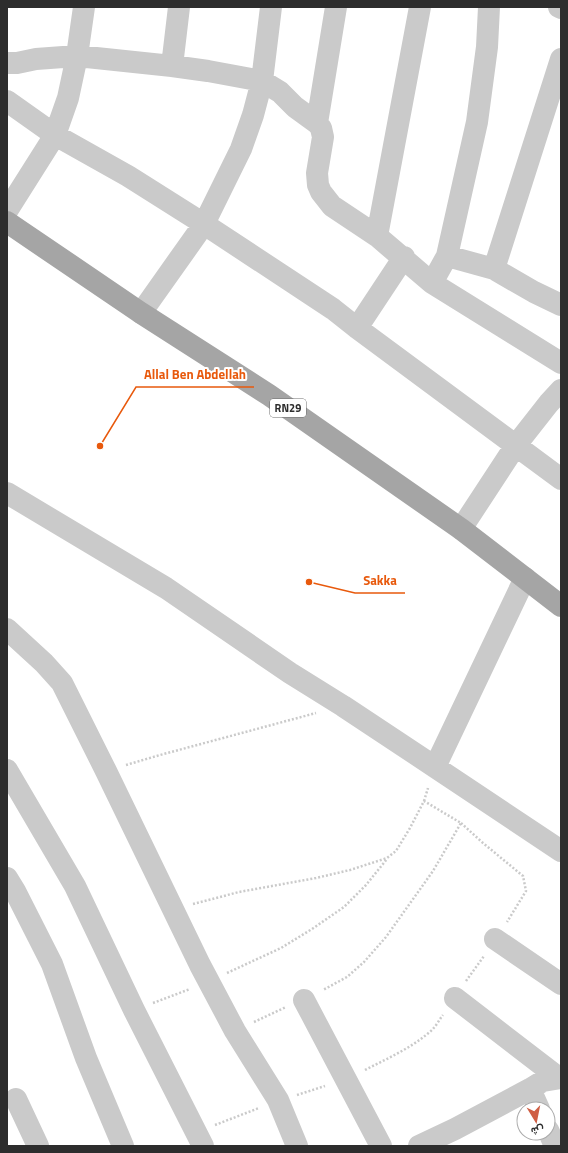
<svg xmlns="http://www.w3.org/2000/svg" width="568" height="1153" font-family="'Titillium Web',Vazirmatn,sans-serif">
  <rect width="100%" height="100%" fill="#fff"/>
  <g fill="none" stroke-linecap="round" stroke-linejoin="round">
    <!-- path -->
    <path stroke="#cacaca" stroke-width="2.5" stroke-dasharray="2 2" stroke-linecap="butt" d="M126 765 160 755 316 713
      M424 801 428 788
      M461 823 483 843 523 876 526 891 507 922
      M193 904 239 892 316 878 350 870 387 858 396 851 410 828 424 801 461 823 433 871 386 937 364 962 347 977 323 990
      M227 973 281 948 312 929 344 907 366 885 387 859
      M466 981 484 956
      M153 1003 190 989
      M254 1022 286 1007
      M365 1070C388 1058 412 1048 432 1030 436 1026 439 1020 443 1015
      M297 1095 325 1086
      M215 1125 259 1108"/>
    <!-- minor -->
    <path stroke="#cacaca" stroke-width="22" d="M559 7 561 8
      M561 59 494 269 534 292 561 305
      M7 63H17L36 59 77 56 172 66 208 71 262 81 280 92 295 107 317 123 321 128 323 137 317 173 318 185 321 192 332 206 377 236 432 283 561 363
      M172 66 179 7
      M7 101 55 135 128 176 204 224 333 309 357 328 561 479
      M317 123 336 7
      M7 211 55 135 68 98 77 56 84 7
      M377 236 420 7
      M447 256 494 269
      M432 283 447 256 477 122 487 47 489 7
      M141 313 204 224 241 149 253 115 262 81 271 7
      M357 328 404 257
      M7 493 166 588 290 673 343 706 435 767 561 851
      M461 529 516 445 549 403 561 390
      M7 629 44 663 62 683 106 771 200 965 235 1031 278 1100 297 1146
      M435 767 525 578
      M7 770 75 886 134 1010 203 1146
      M7 878 15 891 52 964 86 1058 123 1146
      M495 939 561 984
      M455 998 559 1078
      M304 1000 381 1146
      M530 1089 539 1109
      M16 1099 38 1146
      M548 1130 555 1146
      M419 1146 455 1129 530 1089 543 1081 561 1078"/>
    <!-- primary -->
    <path stroke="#a5a5a5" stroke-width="22" d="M7 222 141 313 269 395 461 529 561 606"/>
  </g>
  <g text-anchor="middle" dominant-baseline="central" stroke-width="4" stroke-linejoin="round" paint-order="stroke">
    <!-- shield labels -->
    <rect fill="#fff" stroke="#6c6c6c" stroke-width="1" x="270" y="399" width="36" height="18" rx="3"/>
    <g font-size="11" font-weight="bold" fill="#2d2d2d">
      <text x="288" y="408">RN29</text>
    </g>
  </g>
  <!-- callouts -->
  <path fill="none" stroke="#e8590c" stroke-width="1.5" d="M100 446L136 387H254M309 582L355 593H405"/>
  <g fill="#e8590c" stroke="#fff" stroke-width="1.5">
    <circle cx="100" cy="446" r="4"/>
    <circle cx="309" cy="582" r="4"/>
  </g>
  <g font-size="13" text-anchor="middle" font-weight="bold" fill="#e8590c" stroke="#fff" stroke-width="4" stroke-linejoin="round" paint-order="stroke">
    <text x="195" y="379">Allal Ben Abdellah</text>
    <text x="380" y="585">Sakka</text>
  </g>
  <!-- border -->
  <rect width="568" height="1153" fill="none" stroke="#2d2d2d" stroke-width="16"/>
  <!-- north arrow -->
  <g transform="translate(536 1121) rotate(170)"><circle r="19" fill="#ffffff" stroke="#ababab"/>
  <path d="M0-3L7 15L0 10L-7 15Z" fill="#cf5e44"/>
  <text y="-6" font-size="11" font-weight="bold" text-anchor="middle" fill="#2d2d2d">ش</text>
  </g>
</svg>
